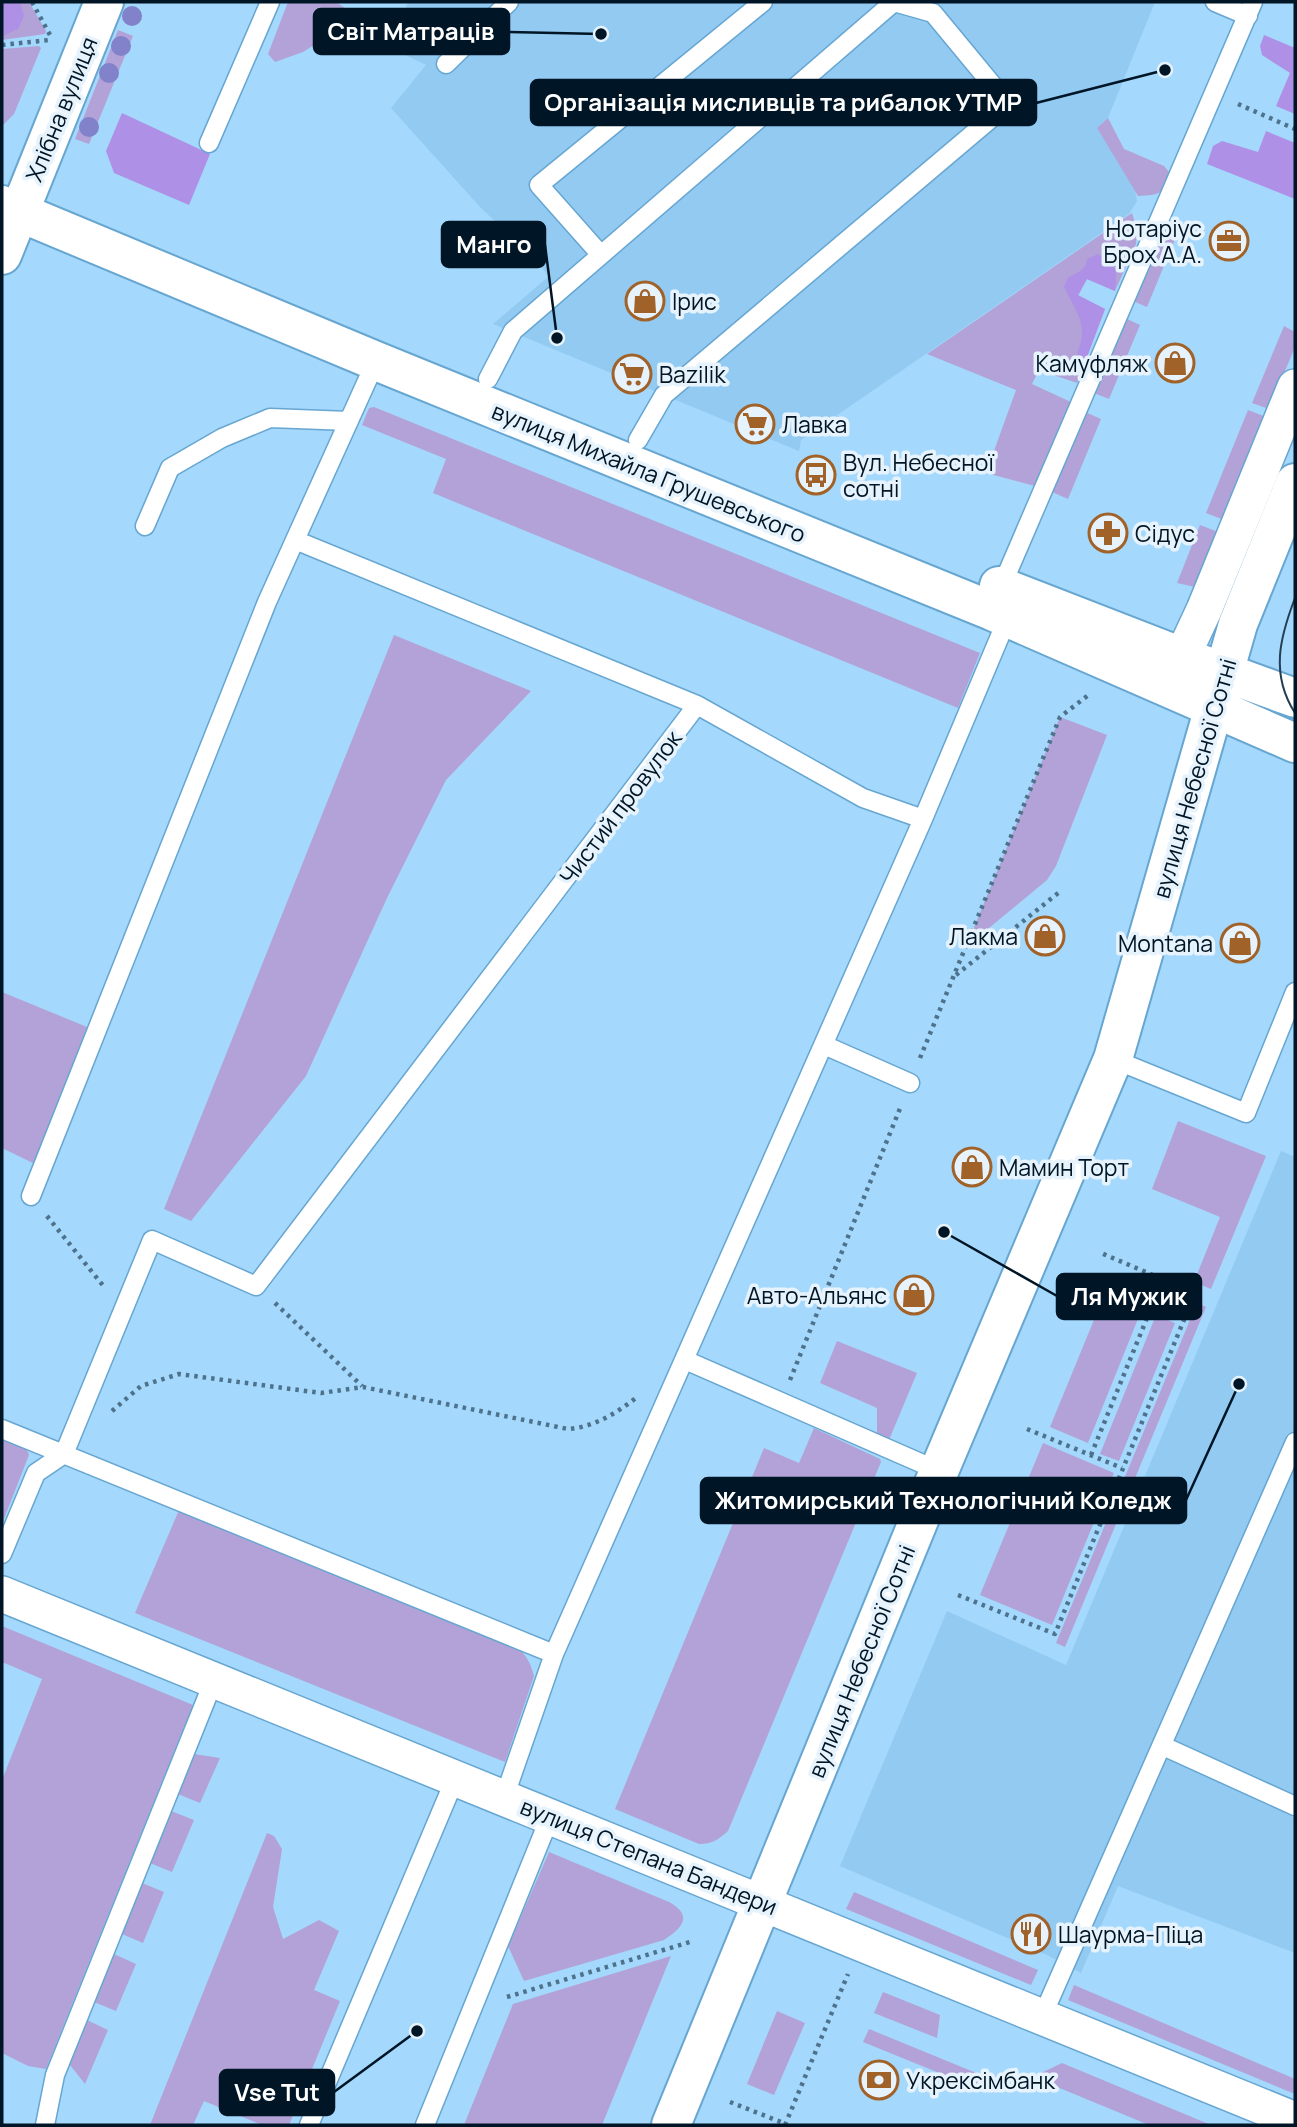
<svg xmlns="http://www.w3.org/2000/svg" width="1297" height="2127" font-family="Manrope,sans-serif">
  <rect width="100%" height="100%" fill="#a4d8fc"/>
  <!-- built -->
  <path fill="#92caf2" d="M408 2H1155L1108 118 1097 128 1135 190 1137 201 1129 214 801 440 799 451 493 324 549 276 532 256 480 207 391 108 426 65 389 47Z
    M1281 1151 1295 1157V1953L1118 1886 1081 1973 1047 1955 840 1866 947 1611 1066 1665Z"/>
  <!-- green -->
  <path fill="#b3a2d7" d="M2 2H29L46 31 45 34 2 40Z
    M288 2H336L358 17 303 52 275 62 268 54Z
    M118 30 133 36 89 144 75 139Z
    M39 46 41 48 14 114 2 126V49Z
    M1108 118 1124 149 1164 166 1169 172C1167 194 1159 195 1138 196L1097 128Z
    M1132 213 1137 230 1136 244 1115 291 1087 279 1078 296 1105 309 1077 383 1039 370 1032 384 1073 403 1035 486 986 473 1016 390 927 354Z
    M1166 222 1180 227 1147 307 1133 301Z
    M1125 318 1140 325 1109 399 1094 393Z
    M1284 326 1295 332V347L1269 409 1252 403Z
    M374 407 980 653 958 708 433 493 446 459 362 425 369 408Z
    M1248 410 1266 417 1224 520 1206 513Z
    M1085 412 1101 419 1068 499 1052 492Z
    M1200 525 1218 532 1195 587 1177 583Z
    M394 635 531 691 446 780 387 898 306 1076 191 1221 164 1209Z
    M1060 717 1107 735 1056 866 1047 880 966 947Z
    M2 992 87 1027 35 1164 2 1148Z
    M1178 1121 1266 1156 1211 1289 1194 1282 1220 1217 1152 1189Z
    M1105 1293 1142 1309 1088 1443 1050 1427Z
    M1197 1303 1206 1307 1065 1647 1056 1643Z
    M1156 1315 1175 1323 1119 1461 1100 1454Z
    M837 1341 917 1373 889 1440 877 1435V1408L820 1383Z
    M814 1428 880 1459 881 1462 728 1831C718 1840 712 1844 699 1844L615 1809 764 1448 799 1463Z
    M2 1436C12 1441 26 1443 29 1455L2 1524Z
    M1043 1443 1114 1473 1052 1625 980 1595Z
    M179 1510 512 1644C525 1652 530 1661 534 1676L505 1762 135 1613Z
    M2 1626 193 1705 46 2069 28 2066 2 2053V1780L42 1679 2 1662Z
    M194 1754 220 1758 200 1803 178 1794Z
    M171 1811 194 1820 172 1872 150 1863Z
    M267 1833 274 1836 282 1849 273 1907 283 1939 319 1920 339 1931 314 1990 340 2001 289 2125H262L204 2101 193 2125H150Z
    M549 1852 669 1902C694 1916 682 1928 664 1940L524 1981 508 1946Z
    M142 1883 164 1892 143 1943 122 1934Z
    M854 1892 1038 1970 1031 1985 846 1909Z
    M114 1954 136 1964 116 2011 94 2002Z
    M671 1956 602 2125H464L513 2004Z
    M1074 1985 1295 2079V2094L1068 2000Z
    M883 1992 940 2015 937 2038 874 2013Z
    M777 2011 805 2023 774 2095 747 2084Z
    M87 2020 108 2030 85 2084 70 2065Z
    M869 2029 991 2079 986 2092 863 2042Z
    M1062 2063 1211 2125H1149L1033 2077Z"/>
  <!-- forest -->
  <path fill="#ae90e6" d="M2 2H20L24 16 18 29 2 36Z
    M1264 35 1295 48V114L1276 106 1290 73 1262 55 1260 46Z
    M122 113 210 154 189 205 114 173 106 151Z
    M1266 131 1295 143V199L1207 164 1213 146 1222 141 1258 152Z
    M1098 254C1118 265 1117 270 1115 291L1087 279 1078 295 1105 309 1084 365 1077 359C1077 350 1081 345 1082 337 1084 318 1071 303 1064 287L1068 278C1077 272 1086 271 1087 259Z"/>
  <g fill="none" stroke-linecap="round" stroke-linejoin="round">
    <defs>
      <path id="service" d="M1215 2 1248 16
        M446 64 509 2
        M209 143 270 2
        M601 255 539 185 763 2
        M376 361 295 540 697 705
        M488 379 513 331 894 2 933 13 995 88 994 116 664 395 638 440
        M145 526 170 468 222 438 270 418 349 421
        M1000 590 1253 2
        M824 1045 910 1083
        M1113 1059 1246 1113 1295 992
        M31 1196 267 602 295 540
        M685 1360 939 1471
        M2 1429 554 1654
        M2 1554 36 1473 64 1454 152 1240 256 1286 697 705 863 798 923 819 1008 617
        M1163 1746 1295 1806
        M504 1798 554 1654 923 819
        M1042 2017 1295 1442
        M45 2125 55 2075 214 1680
        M309 2125 455 1779
        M425 2125 550 1817"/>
      <path id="minor" d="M1182 657 1204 610 1295 387
        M2 1594C433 1769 864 1945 1295 2120"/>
      <path id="tertiary" d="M2 255 104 2
        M671 2125 939 1471 1113 1059 1238 624 1295 483"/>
      <path id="secondary" d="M2 205 376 361 992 611 1295 743
        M999 586 1182 657 1295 698"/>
    </defs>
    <!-- service casing -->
    <use href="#service" stroke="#66a6d1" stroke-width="21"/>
    <!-- minor casing -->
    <use href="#minor" stroke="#66a6d1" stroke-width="38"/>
    <!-- tertiary casing -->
    <use href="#tertiary" stroke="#66a6d1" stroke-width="42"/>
    <!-- secondary casing -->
    <use href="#secondary" stroke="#66a6d1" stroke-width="42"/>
    <!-- path -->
    <path stroke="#4e728b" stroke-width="4.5" stroke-dasharray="3.5 5" stroke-linecap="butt" d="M32 2 50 35
      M2 45 49 40
      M1238 104 1295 129
      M956 975 1062 890
      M920 1058 1060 717 1091 693
      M47 1216 105 1288
      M275 1303 362 1386
      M790 1380 901 1106
      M112 1411 141 1386 179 1374 321 1393 363 1387 568 1429C594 1427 617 1413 637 1397
      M1027 1429 1122 1468
      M1091 1455 1163 1279
      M958 1595 1055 1634 1195 1293 1101 1253
      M507 1997 690 1942
      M730 2102 786 2124
      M785 2125 848 1974"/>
    <!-- service -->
    <use href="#service" stroke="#fff" stroke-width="18"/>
    <!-- minor -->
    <use href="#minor" stroke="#fff" stroke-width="35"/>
    <!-- tertiary -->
    <use href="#tertiary" stroke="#fff" stroke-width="38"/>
    <!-- secondary -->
    <use href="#secondary" stroke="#fff" stroke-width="38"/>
    <!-- tram -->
    <path stroke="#243f54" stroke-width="2" d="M1295 598C1280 637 1270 674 1295 713"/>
  </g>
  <!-- trees -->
  <g fill="#8182c9">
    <circle cx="132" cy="16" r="10"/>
    <circle cx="121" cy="46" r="10"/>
    <circle cx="109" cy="73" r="10"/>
    <circle cx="89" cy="127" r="10"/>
  </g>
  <!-- icons -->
  <defs>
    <symbol id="office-ring" viewBox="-11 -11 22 22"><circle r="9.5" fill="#e6f3fc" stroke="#a16229" stroke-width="1.5"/><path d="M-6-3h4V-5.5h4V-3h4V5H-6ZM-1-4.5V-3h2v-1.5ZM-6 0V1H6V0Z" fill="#a16229"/></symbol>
    <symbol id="shop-ring" viewBox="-11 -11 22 22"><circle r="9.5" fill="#e6f3fc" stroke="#a16229" stroke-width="1.5"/><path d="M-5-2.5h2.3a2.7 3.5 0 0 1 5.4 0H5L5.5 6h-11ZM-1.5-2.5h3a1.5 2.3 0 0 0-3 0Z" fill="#a16229"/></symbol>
    <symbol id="supermarket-ring" viewBox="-11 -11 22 22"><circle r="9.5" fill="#e6f3fc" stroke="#a16229" stroke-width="1.5"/><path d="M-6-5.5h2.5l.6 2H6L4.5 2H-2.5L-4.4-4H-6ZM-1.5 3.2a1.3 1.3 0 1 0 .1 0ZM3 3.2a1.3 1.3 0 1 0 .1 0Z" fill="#a16229"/></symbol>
    <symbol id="bus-ring" viewBox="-11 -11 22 22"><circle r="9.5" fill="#e6f3fc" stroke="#a16229" stroke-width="1.5"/><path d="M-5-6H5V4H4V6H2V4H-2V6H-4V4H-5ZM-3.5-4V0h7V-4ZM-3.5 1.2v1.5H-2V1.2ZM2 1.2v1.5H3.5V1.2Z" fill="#a16229"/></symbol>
    <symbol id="pharmacy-ring" viewBox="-11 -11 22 22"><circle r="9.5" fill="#e6f3fc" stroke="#a16229" stroke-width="1.5"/><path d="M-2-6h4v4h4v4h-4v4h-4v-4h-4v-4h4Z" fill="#a16229"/></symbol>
    <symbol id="restaurant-ring" viewBox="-11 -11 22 22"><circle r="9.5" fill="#e6f3fc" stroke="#a16229" stroke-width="1.5"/><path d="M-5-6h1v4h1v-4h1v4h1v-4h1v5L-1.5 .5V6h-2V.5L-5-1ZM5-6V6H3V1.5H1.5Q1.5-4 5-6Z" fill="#a16229"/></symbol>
    <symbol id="bank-ring" viewBox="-11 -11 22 22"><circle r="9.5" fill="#e6f3fc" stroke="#a16229" stroke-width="1.5"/><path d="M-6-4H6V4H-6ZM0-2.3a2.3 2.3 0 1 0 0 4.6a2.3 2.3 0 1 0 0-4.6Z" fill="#a16229"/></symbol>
  </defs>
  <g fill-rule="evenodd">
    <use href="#office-ring" x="1207" y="219" width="44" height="44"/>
    <use href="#shop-ring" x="623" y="279" width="44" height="44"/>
    <use href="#shop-ring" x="1153" y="341" width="44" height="44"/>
    <use href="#supermarket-ring" x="610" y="352" width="44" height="44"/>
    <use href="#supermarket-ring" x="733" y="402" width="44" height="44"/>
    <use href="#bus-ring" x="794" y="453" width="44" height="44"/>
    <use href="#pharmacy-ring" x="1086" y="511" width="44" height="44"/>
    <use href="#shop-ring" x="1023" y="914" width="44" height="44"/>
    <use href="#shop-ring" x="1218" y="921" width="44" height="44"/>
    <use href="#shop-ring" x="950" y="1145" width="44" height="44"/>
    <use href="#shop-ring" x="892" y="1273" width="44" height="44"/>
    <use href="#restaurant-ring" x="1009" y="1912" width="44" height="44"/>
    <use href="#bank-ring" x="857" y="2058" width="44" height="44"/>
  </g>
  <g text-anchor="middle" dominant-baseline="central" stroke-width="7" stroke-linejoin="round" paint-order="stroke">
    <!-- street labels -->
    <g font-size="23" fill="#001525" stroke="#e6f3fc">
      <text transform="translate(61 109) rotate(-68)">Хлібна вулиця</text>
      <text transform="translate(649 472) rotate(22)">вулиця Михайла Грушевського</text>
      <text transform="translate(1194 778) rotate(-74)">вулиця Небесної Сотні</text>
      <text transform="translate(620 807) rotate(-53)">Чистий провулок</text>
      <text transform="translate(861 1661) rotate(-68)">вулиця Небесної Сотні</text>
      <text transform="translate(649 1856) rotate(22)">вулиця Степана Бандери</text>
    </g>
    <!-- poi labels -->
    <g font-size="23" fill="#001525" stroke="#e6f3fc" text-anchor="start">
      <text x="1202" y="228" text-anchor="end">Нотаріус<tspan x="1202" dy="26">Брох А.А.</tspan></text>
      <text x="672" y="301">Ірис</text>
      <text x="1148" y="363" text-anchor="end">Камуфляж</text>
      <text x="659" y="374">Bazilik</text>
      <text x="782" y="424">Лавка</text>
      <text x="843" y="462">Вул. Небесної<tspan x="843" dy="26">сотні</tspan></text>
      <text x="1135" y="533">Сідус</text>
      <text x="1018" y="936" text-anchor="end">Лакма</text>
      <text x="1213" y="943" text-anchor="end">Montana</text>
      <text x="999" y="1167">Мамин Торт</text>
      <text x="887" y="1295" text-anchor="end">Авто-Альянс</text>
      <text x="1058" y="1934">Шаурма-Піца</text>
      <text x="906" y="2080">Укрексімбанк</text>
    </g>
  </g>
  <!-- callouts -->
  <path fill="none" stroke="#001525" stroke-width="2.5" d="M601 34L509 32M1165 70L1036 103M557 338L545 245M944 1232L1057 1296M1239 1384L1186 1500M417 2031L334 2092"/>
  <g fill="#001525" stroke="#e6f3fc" stroke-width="2.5">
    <circle cx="601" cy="34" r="7"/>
    <circle cx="1165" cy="70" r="7"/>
    <circle cx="557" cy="338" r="7"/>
    <circle cx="944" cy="1232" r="7"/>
    <circle cx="1239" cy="1384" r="7"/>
    <circle cx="417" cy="2031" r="7"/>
  </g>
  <g fill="#001525" stroke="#001525" stroke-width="2.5">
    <rect x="314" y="9" width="195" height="45" rx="7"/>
    <rect x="531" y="80" width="505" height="45" rx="7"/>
    <rect x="442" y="222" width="103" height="45" rx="7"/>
    <rect x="1057" y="1274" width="144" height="45" rx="7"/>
    <rect x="701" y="1478" width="485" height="45" rx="7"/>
    <rect x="220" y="2070" width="114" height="45" rx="7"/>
  </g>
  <g font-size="24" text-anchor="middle" font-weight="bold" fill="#fff">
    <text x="411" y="40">Світ Матраців</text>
    <text x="783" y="111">Організація мисливців та рибалок УТМР</text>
    <text x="494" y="253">Манго</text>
    <text x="1129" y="1305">Ля Мужик</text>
    <text x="943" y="1509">Житомирський Технологічний Коледж</text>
    <text x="277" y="2101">Vse Tut</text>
  </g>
  <!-- border -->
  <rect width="1297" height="2127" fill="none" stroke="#001525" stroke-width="7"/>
</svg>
